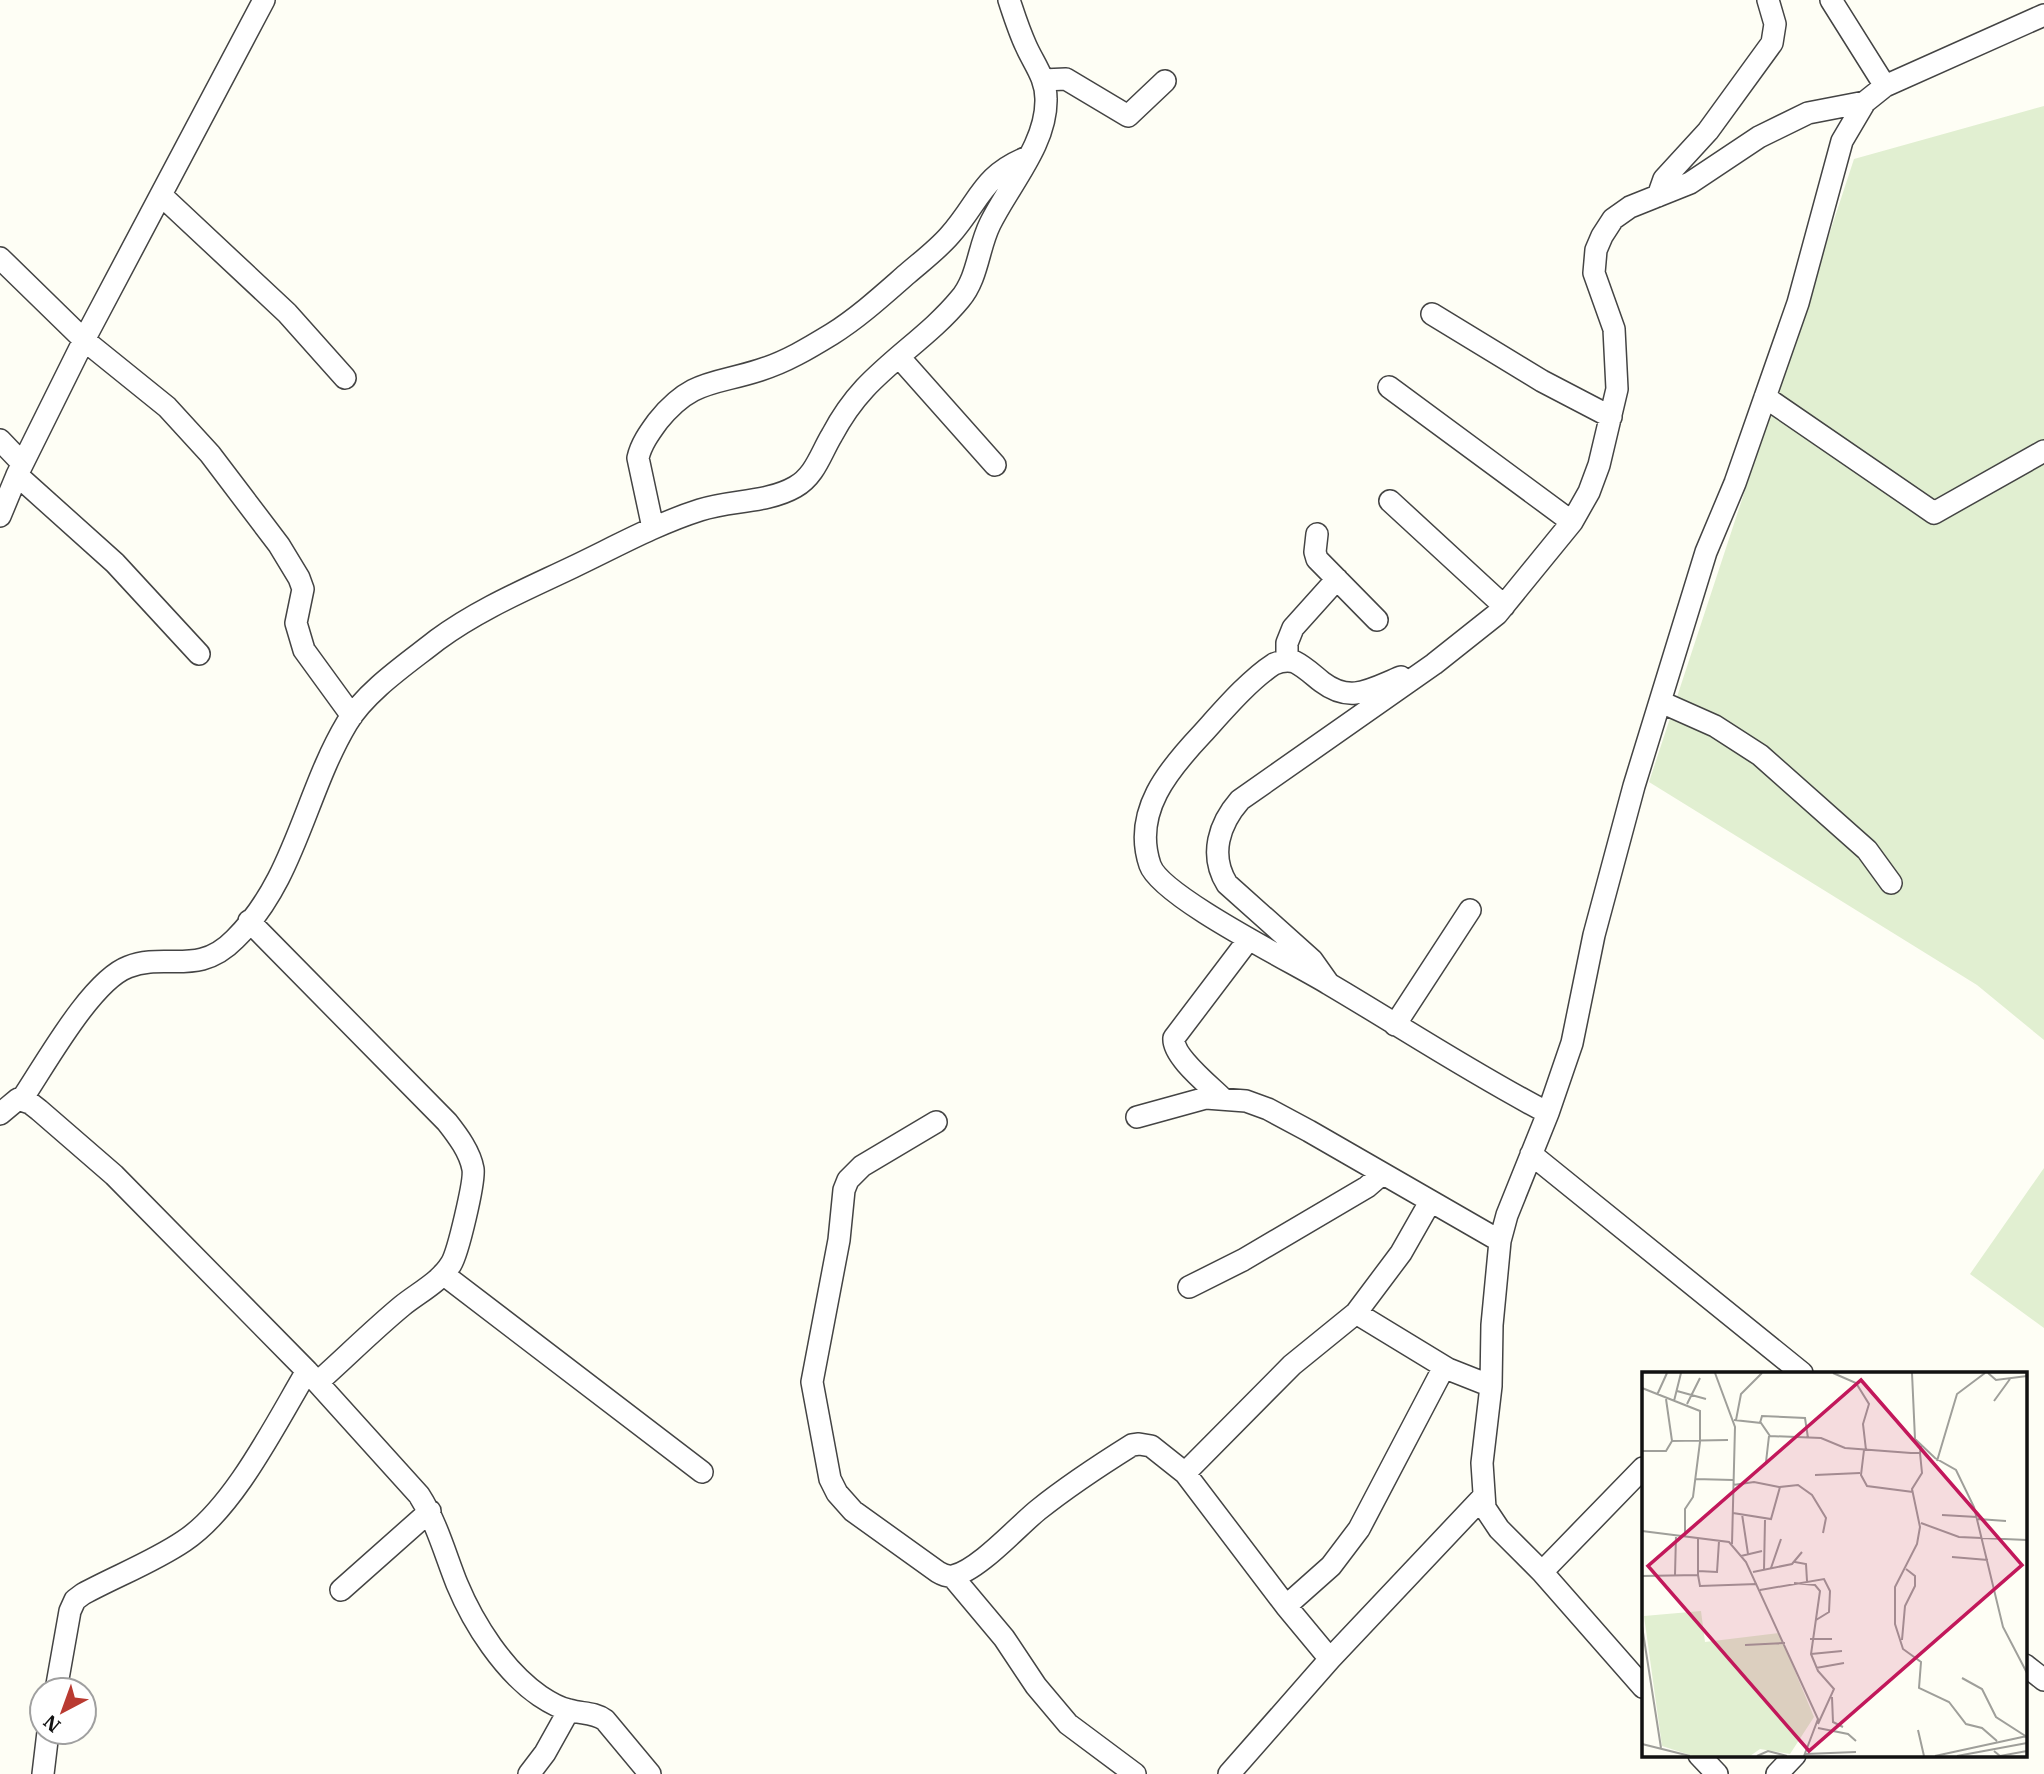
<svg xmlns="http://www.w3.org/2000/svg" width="2044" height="1774" font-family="'IBM Plex Serif',serif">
  <rect width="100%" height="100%" fill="#fefef5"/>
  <!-- pitch -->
  <path fill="#e1efd1" d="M2044 106V1040L1977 985 1649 782 1854 159Z
    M2044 1168V1328L1970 1274Z"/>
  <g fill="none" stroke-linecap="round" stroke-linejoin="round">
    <defs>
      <path id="minor" d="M1831 0 1885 86
        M1043 80 1066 79 1128 116 1165 81
        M162 196 287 313 345 378
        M1658 196 1664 179 1708 131 1772 43 1775 24 1768 0
        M0 258 84 340 167 407 210 454 279 545 299 578 303 589 296 623 304 650 352 716
        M1432 314 1542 381 1611 417
        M899 357 995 465
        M1389 387 1572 522
        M1765 397 1934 513 2044 451
        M0 440 22 463
        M17 475 115 563 199 654
        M1390 501 1504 606
        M0 516 17 475 84 340 264 0
        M653 528 638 458C641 444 650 432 658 421 692 379 714 385 760 370 786 362 809 348 832 334 859 317 883 295 907 274 922 261 938 249 950 235 980 201 982 175 1028 157
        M1317 534 1315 552 1317 559 1377 620
        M1287 660V643L1293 628 1337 579
        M1401 677C1371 689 1351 704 1322 682 1313 675 1305 667 1295 662 1287 660 1281 661 1274 664 1249 680 1222 712 1202 734 1169 769 1132 812 1150 865 1161 897 1295 963 1329 984 1402 1027 1473 1074 1548 1113
        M1661 702 1715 726 1760 755 1867 850 1891 883
        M249 921 447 1122C458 1136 470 1152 473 1169 475 1181 458 1253 451 1264 440 1282 418 1293 402 1306 373 1330 346 1357 318 1382
        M1329 984 1312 960 1227 884C1209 855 1219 824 1240 800L1434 664 1497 614 1572 522 1589 492 1599 465 1617 389 1614 329 1594 273 1596 250 1602 236 1613 219 1630 207 1690 183 1759 137 1808 113 1865 102
        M1395 1025 1470 910
        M1222 1098C1209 1085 1172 1056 1174 1038L1249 939
        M22 1099C45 1065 91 981 128 967 166 952 198 977 235 939 295 880 305 793 347 723 366 691 408 663 437 640 479 609 527 589 573 567 615 547 656 524 700 510 730 500 767 503 795 487 815 476 821 453 832 435 841 418 852 402 865 388 895 356 932 333 960 299 978 278 978 248 990 224 1009 185 1047 144 1046 99 1046 78 1034 64 1026 46 1019 31 1014 15 1009 0
        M0 1114 18 1099 30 1103 39 1110 114 1175 307 1371 419 1495C437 1523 445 1554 457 1584 474 1625 504 1671 540 1696 549 1702 559 1708 569 1710 582 1714 594 1712 605 1720L650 1774
        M1137 1117 1206 1098 1246 1101 1268 1109 1309 1131 1500 1241
        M936 1122 862 1166 848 1180 844 1190 839 1240 812 1382 830 1479 837 1493 853 1511 938 1572C943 1575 947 1577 953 1576 979 1570 1018 1526 1038 1510 1068 1486 1100 1465 1132 1445L1139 1444 1151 1446 1185 1473 1286 1606 1330 1659
        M1531 1154 1802 1373
        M443 1274 702 1472
        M1189 1287 1243 1260 1367 1187 1382 1174
        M1356 1313 1448 1369 1491 1386
        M1185 1473 1292 1365 1356 1313 1401 1253 1430 1202
        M1542 1572 1643 1468
        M952 1576 1004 1638 1036 1686 1068 1724 1135 1774
        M341 1590 430 1511
        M1286 1606 1331 1566 1359 1529 1444 1367
        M2025 1665 2044 1680
        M1643 1687 1542 1572 1499 1529 1485 1508 1482 1463 1491 1386 1492 1325 1500 1241 1507 1215 1548 1113 1572 1043 1594 935 1634 786 1706 552 1735 483 1798 303 1842 141 1865 102 1885 86 2044 15
        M56 1690 70 1611 75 1600 83 1594C116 1576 153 1562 184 1541 234 1508 276 1423 307 1371
        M1699 1755 1717 1774
        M43 1774 48 1732
        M529 1774 545 1753 569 1710
        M1229 1774 1330 1659 1483 1497
        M1777 1774 1795 1755"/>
    </defs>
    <!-- minor casing -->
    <use href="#minor" stroke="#444" stroke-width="24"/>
    <!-- minor -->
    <use href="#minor" stroke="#fff" stroke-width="21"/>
  </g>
  <!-- overview -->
  <g transform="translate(1642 1372)">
    <rect width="385" height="385" fill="#fefef5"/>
    <path d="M59 239 63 270 137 261 172 345 148 382 118 377 108 384H51L20 374 2 244Z" fill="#e1efd1"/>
    <path fill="none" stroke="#9f9f9a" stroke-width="2" d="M73 1 93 55 90 172M191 1 214 11 227 32 221 52 224 78M270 1 273 67 293 86 314 98 332 135 361 255 385 301M346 1 354 8 385 4M0 16 58 39V70L51 125 43 137V164M35 19 64 27M15 23 25 1M24 27 30 69 86 68M32 29 39 1M352 29 368 7M45 32 58 6M92 48 119 51 128 64 179 66 203 76 269 81H278L279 74M94 48 99 22 120 1M118 51 120 44 163 46 166 66M222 78 219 103 225 114 271 120M0 79H24L30 69M278 81 280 101 270 117 278 155 275 172 253 215V252L261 277 279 290 277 316 307 330 324 352 340 356 355 369M295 89 315 22 343 1M124 90 127 64M173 103 218 101M53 107 91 108M91 113 112 110 137 115M91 141 129 147 138 115 156 113 170 123 184 146 181 161M100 142 106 182M300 143 335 145M336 147 364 149M279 151 317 165 385 168M0 159 87 170 104 190 176 347 162 384M99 184 120 179M310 185 346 188M153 190 164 192 165 209M129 196 139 167M122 198 123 148M56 199 75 200 77 169M111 200 150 192 160 180M33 203 34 163M56 203 58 214 115 212M0 204 56 203V167M152 211 173 213 178 219 169 282 176 299 192 317 176 352M118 218 182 207 188 219 187 240 174 248M0 254 19 376M168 267H190M260 268 263 234 273 214V204L264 197M103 273 143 271M169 282 200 279M174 296 202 291M320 306 340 317 354 345 385 365M190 325 191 350 201 355M176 356 206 362 214 369M276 358 282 384M0 372 48 384M352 379 358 384 385 379M163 382 214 380M115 384 126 379 145 384M293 384 385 364M315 384 385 371"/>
    <path fill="#c2185b" fill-opacity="0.15" stroke="#c2185b" stroke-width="3.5" d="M219 8 380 193 167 379 6 194Z"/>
    <rect width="385" height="385" fill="none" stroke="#111" stroke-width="3.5"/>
  </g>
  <!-- north arrow -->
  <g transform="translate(63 1711) rotate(221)"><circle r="33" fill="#ffffff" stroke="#a0a0a0" stroke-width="2"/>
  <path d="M0-5L12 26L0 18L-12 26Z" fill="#b93a31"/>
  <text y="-10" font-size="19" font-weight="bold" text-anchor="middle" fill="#111111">N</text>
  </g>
</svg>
